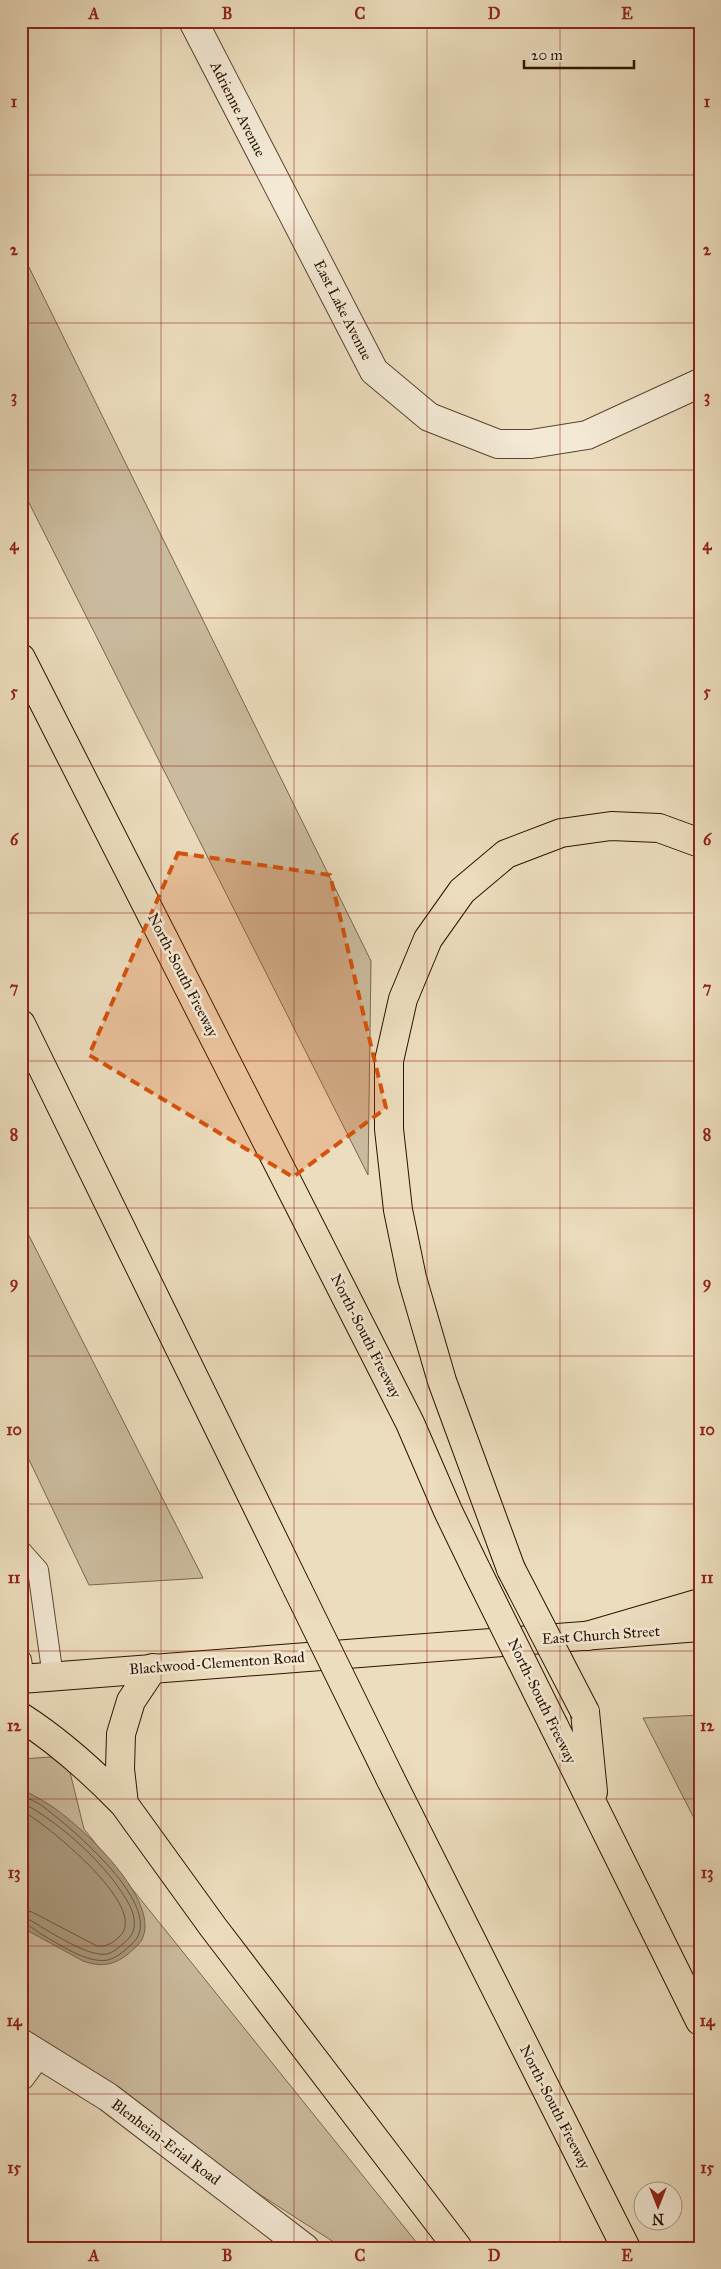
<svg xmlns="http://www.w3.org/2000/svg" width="721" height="2269" font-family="'IM FELL Great Primer',serif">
  <rect width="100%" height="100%" fill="#ecddbe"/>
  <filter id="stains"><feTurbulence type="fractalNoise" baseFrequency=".004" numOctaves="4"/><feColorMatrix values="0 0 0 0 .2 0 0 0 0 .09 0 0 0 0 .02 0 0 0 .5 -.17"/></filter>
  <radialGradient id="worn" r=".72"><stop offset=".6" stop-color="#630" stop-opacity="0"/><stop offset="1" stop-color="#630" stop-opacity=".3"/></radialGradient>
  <!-- green -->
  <path fill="#cbbb9e" stroke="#7a674f" d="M21 251 371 961 368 1175 21 487Z
    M21 1220 203 1578 89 1585 21 1443Z
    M700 1715V1830L643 1718Z
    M66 1756 84 1829 421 2248H343L108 2097 21 2036V1759Z"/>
  <!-- water -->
  <path fill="#aa987d" stroke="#77634b" d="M21 1789C29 1793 37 1797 45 1802 76 1820 159 1897 143 1937 141 1943 134 1949 128 1954 113 1966 100 1967 83 1961L21 1927Z"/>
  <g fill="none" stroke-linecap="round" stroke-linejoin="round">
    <!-- shore -->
    <path stroke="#6a563e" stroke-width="1" d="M21 1795C29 1799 38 1802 45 1808 70 1827 168 1908 133 1943 126 1949 117 1958 108 1960 87 1964 59 1944 41 1934 35 1930 28 1924 21 1923
      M21 1802C61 1823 109 1866 130 1906 135 1916 137 1930 129 1938 123 1944 115 1952 107 1954 88 1958 46 1929 28 1919L21 1917
      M21 1810C45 1823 150 1907 120 1936 113 1943 107 1947 97 1946L32 1912 21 1910"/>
    <defs>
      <path id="lane" d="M21 1551 38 1570 53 1677
        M21 1660 24 1679"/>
      <path id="street" d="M193 21 374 371 429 417 498 444H531L587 435 700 383
        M21 2043 108 2097 305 2248
        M21 2076 37 2054"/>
      <path id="primary" d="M21 1679 700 1627"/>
      <path id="highway" d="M21 658 410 1423 448 1511 477 1571
        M21 1024 297 1588
        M511 1569 442 1381 412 1278 398 1210 389 1129V1061L403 999 428 939 462 891 506 854 561 833 611 826 659 828 700 843
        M587 1636 700 1603
        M153 1668 131 1701 121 1734 120 1769 124 1804 213 1927 458 2248
        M585 1712 593 1792
        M21 1717C60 1742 92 1771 124 1804
        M554 1726 700 2021
        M390 1778 626 2248"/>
    </defs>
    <!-- lane casing -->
    <use href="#lane" stroke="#5a4630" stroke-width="22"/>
    <!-- street casing -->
    <use href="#street" stroke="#5a4630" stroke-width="30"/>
    <!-- primary casing -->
    <use href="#primary" stroke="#2a1300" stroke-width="30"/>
    <!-- highway casing -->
    <use href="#highway" stroke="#2a1300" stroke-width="30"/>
    <!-- lane -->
    <use href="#lane" stroke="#f3e9d5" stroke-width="20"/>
    <!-- street -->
    <use href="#street" stroke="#f3e9d5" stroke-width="28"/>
    <!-- primary -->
    <use href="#primary" stroke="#ecddbe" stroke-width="28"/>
    <!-- highway -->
    <use href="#highway" stroke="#ecddbe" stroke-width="28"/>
    <defs>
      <path id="highway-bridge" d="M511 1569 585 1712
        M477 1571 554 1726
        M297 1588 390 1778"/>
    </defs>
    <!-- highway-bridge casing -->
    <use href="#highway-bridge" stroke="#2a1300" stroke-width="30" stroke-linecap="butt"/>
    <!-- highway-bridge -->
    <use href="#highway-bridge" stroke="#ecddbe" stroke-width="28"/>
  </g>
  <!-- marked area -->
  <path fill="#d5520b" fill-opacity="0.2" stroke="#d5520b" stroke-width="4" stroke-dasharray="10 6" stroke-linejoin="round" d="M178 853 330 875 386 1108 293 1177 89 1055Z"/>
  <!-- grid -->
  <path fill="none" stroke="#8f2418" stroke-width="1" stroke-opacity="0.55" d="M161 21V2248M294 21V2248M427 21V2248M560 21V2248M21 175H700M21 323H700M21 470H700M21 618H700M21 766H700M21 913H700M21 1061H700M21 1208H700M21 1356H700M21 1504H700M21 1651H700M21 1799H700M21 1946H700M21 2094H700"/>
  <g text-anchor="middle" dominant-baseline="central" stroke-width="5" stroke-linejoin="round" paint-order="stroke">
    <!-- street labels -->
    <g font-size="15" fill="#2a1300" stroke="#f3e9d5">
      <text transform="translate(238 109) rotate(63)">Adrienne Avenue</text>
      <text transform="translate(343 310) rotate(63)">East Lake Avenue</text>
      <text transform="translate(183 975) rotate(63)">North-South Freeway</text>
      <text transform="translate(366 1336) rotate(63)">North-South Freeway</text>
      <text transform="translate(601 1635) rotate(-4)">East Church Street</text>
      <text transform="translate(217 1663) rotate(-4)">Blackwood-Clementon Road</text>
      <text transform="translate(542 1701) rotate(64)">North-South Freeway</text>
      <text transform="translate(555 2107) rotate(63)">North-South Freeway</text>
      <text transform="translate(166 2142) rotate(37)">Blenheim-Erial Road</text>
    </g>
  </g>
  <!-- margin -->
  <rect width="721" height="2269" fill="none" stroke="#ecddbe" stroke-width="55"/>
  <!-- north arrow -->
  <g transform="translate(658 2206) rotate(180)"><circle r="24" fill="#f3e9d5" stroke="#a39380"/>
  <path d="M0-4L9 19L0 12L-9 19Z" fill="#8f2418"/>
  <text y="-8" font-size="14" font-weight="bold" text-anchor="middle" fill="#2a1300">N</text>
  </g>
  <!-- scale -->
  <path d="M524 60v8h110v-8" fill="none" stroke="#2a1300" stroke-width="2.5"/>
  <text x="531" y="60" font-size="15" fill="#2a1300" stroke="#f3e9d5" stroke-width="4" paint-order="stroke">20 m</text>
  <rect x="28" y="28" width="666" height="2214" fill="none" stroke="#8f2418" stroke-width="2"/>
  <g font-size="16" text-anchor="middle" font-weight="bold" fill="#8f2418">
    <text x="94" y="19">A</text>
    <text x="227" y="19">B</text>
    <text x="360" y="19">C</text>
    <text x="494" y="19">D</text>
    <text x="627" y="19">E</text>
    <text x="14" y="107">1</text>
    <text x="707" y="107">1</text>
    <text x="14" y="255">2</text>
    <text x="707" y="255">2</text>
    <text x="14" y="402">3</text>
    <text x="707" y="402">3</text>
    <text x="14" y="550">4</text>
    <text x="707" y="550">4</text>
    <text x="14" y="697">5</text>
    <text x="707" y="697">5</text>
    <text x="14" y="845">6</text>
    <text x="707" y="845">6</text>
    <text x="14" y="993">7</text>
    <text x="707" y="993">7</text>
    <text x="14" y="1140">8</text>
    <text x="707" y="1140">8</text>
    <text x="14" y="1288">9</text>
    <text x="707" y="1288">9</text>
    <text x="14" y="1435">10</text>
    <text x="707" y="1435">10</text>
    <text x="14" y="1583">11</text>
    <text x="707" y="1583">11</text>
    <text x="14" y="1731">12</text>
    <text x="707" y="1731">12</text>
    <text x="14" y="1878">13</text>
    <text x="707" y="1878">13</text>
    <text x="14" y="2026">14</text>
    <text x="707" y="2026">14</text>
    <text x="14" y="2173">15</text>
    <text x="707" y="2173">15</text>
    <text x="94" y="2261">A</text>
    <text x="227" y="2261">B</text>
    <text x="360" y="2261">C</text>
    <text x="494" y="2261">D</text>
    <text x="627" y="2261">E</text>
  </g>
  <rect width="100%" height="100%" filter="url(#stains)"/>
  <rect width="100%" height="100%" fill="url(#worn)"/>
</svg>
